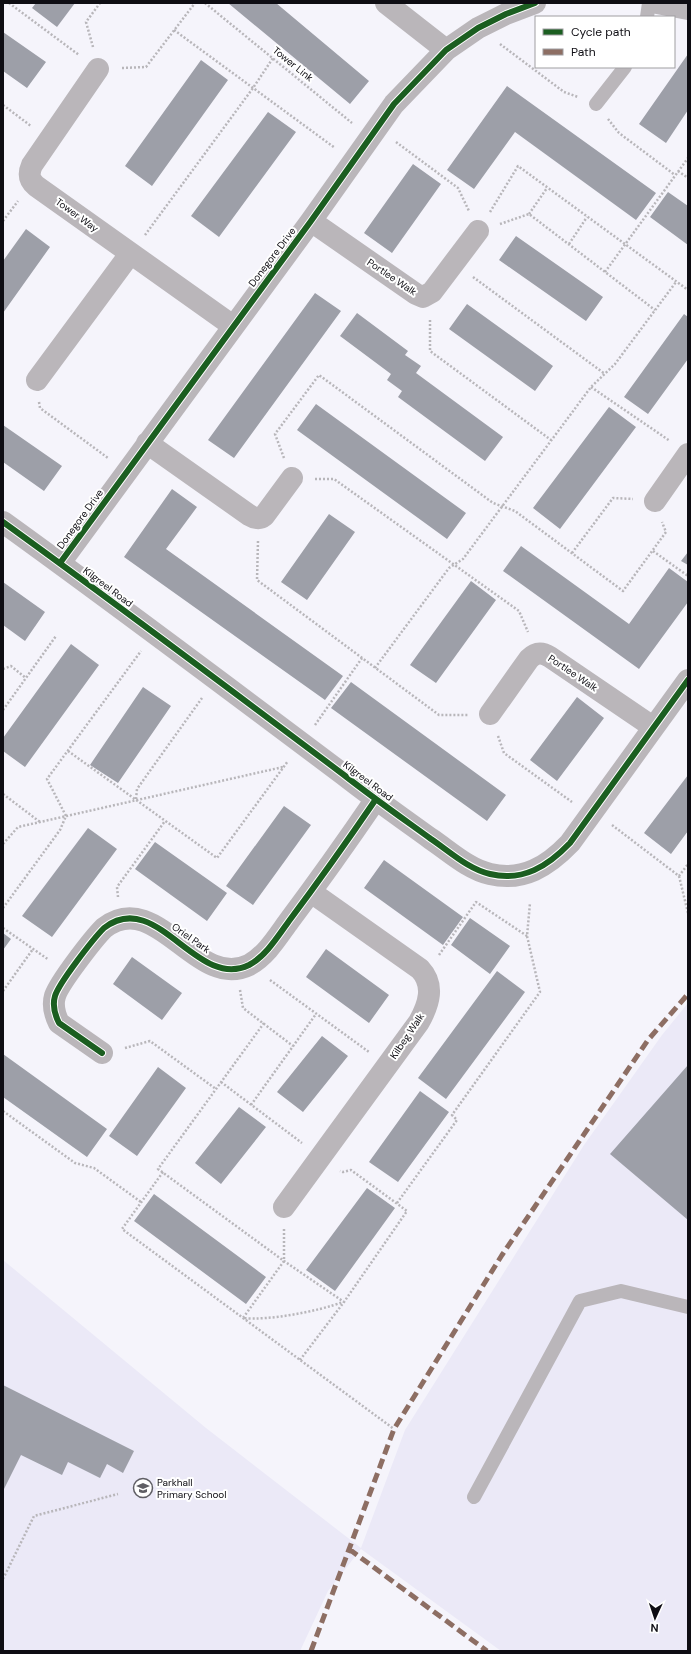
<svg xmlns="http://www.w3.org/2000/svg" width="691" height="1654" font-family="'DM Sans',sans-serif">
  <rect width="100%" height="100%" fill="#f5f4fb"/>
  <!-- built -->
  <path fill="#ebe9f7" d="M688 1003V1651H501L361 1549 328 1591 300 1651H3V1260L206 1428 361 1548 405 1430 584 1145 662 1035Z"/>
  <!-- building -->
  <path fill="#9d9fa8" d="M36 3H75L57 27 32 8Z
    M228 3H276L369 81 350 104Z
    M3 32 46 62 27 88 3 71Z
    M688 54V110L666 143 639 124Z
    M201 60 228 80 152 186 125 166Z
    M507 86 656 193 636 220 515 132 474 189 447 170Z
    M268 112 296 132 219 237 191 216Z
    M413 164 441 184 392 253 364 233Z
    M668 192 688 206V245L650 217Z
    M26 229 50 247 3 313V261Z
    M516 236 603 297 586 321 499 260Z
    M315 293 341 311 234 458 208 440Z
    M467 304 553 366 535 391 449 329Z
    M357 313 408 351 405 355 421 366 416 373 503 437 485 461 398 397 402 391 387 380 391 374 340 336Z
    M684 314 688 317V359L648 414 624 397Z
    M316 404 466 513 447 539 297 430Z
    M609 407 636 427 560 529 533 508Z
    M3 425 62 466 44 491 3 462Z
    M172 489 197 507 166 549 343 676 325 700 124 557Z
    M329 514 355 532 307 600 281 582Z
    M521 546 629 624 669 568 688 582V602L639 669 503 571Z
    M688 552V565L681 561Z
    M471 581 496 600 436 683 410 665Z
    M3 582 45 612 25 641 3 625Z
    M71 644 99 665 25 767 3 751V738Z
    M351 682 506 795 487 821 331 708Z
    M143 687 171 706 118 783 90 765Z
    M577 697 604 718 557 781 530 760Z
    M688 775V831L671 854 644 833Z
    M284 806 311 825 253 905 226 886Z
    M88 828 117 849 52 937 22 916Z
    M155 842 227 893 207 921 135 869Z
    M384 860 463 917 443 945 364 888Z
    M470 918 510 946 490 974 451 945Z
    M3 933 11 939 3 950Z
    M326 949 389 995 369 1023 306 977Z
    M132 957 182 993 162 1020 113 984Z
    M497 971 525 992 446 1099 418 1078Z
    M322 1036 348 1056 303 1112 277 1092Z
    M3 1054 107 1129 87 1157 3 1097Z
    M688 1065V1220L610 1154Z
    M158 1067 186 1088 137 1156 109 1136Z
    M420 1091 449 1112 398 1182 369 1162Z
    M239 1107 266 1127 221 1184 195 1163Z
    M367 1188 395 1208 335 1291 306 1270Z
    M154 1194 266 1277 246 1304 134 1221Z
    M3 1385 134 1451 123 1473 107 1464 100 1478 68 1462 62 1475 21 1455 3 1491Z"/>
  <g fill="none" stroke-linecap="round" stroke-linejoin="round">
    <!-- path -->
    <path stroke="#b8b6ba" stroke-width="2.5" stroke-dasharray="2 2" stroke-linecap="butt" d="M9 3 79 55
      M205 3 352 123
      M174 30 335 148
      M500 44 564 92 578 97
      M93 47 86 22 100 3
      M122 68 146 67 195 3
      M3 105 31 126
      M608 119 619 133 675 175
      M396 142 458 188 469 211
      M678 171 688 178
      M490 212 518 166 688 290
      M529 214 547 188
      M3 221 18 201
      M500 224 529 214 655 310
      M145 235 253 88 273 58
      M569 244 587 217
      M605 272 688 158
      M473 277 605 374
      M430 320V351L551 440
      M591 387 670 441
      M39 402 40 408 108 458
      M284 458 275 434 319 375 493 503 515 511 623 591 666 532 662 522
      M315 479H334L519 611 528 632
      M258 541 257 580 439 715H468
      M653 551 688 576
      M572 553 613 498 633 499
      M375 668 449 568 463 559 591 387 615 364 676 282
      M3 669 11 666 26 678
      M3 710 56 636
      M315 725 362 658
      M498 736 504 753 572 802
      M68 751 217 858 288 761
      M3 794 40 822
      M136 799 137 789 202 698
      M612 825 679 876 688 864
      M3 844 18 827 283 767
      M679 876 688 913
      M118 897 117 887 165 821
      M3 908 60 830 66 816 47 779 141 651
      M3 928 49 960
      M439 955 476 902 527 936
      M270 980 369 1052
      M240 990 243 1008 293 1046
      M3 991 33 949
      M264 1023 158 1169 284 1261 344 1302
      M125 1048 150 1041 216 1089
      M221 1082 302 1143
      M251 1105 316 1014
      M3 1111 75 1163 94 1168 141 1202
      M163 1172 122 1229 394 1429
      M397 1203 457 1120 452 1115 540 992 527 936 530 903
      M284 1229V1261L243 1318C268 1321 319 1311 343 1302
      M300 1360 344 1302 407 1211 351 1170 343 1172 340 1171
      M3 1579 34 1516 118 1494"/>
    <!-- service -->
    <path stroke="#bab6ba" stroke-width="14" d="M647 17 649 3
      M596 104 625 67
      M474 1497 580 1301 621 1291 688 1307"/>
    <!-- minor -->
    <path stroke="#bab6ba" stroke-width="22" d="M386 3 446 50
      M657 3 688 9
      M98 69 32 165C28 174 29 180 36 186L233 326
      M311 221 416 294 423 297 432 292 478 231
      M37 380 130 254
      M147 443 249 515C254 518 259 520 264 516L292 478
      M655 501 688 454
      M3 522C118 605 231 690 344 775 372 797 402 818 431 839 449 851 468 869 490 874 523 882 548 866 570 843L688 680
      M60 563 311 221 394 104 446 50 478 28 506 14 535 3
      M490 714 529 659C536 652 542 652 550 657L653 727
      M102 1053 59 1023C55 1015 52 1006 55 996 59 983 93 939 104 928 157 887 196 991 249 965 266 956 278 936 289 921 319 881 348 840 376 799
      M284 1207 419 1022C429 1004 435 985 420 969L311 892"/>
    <!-- quiet -->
    <path stroke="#8d6e63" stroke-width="5" stroke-dasharray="10 5" stroke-linecap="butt" d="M349 1549 487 1651
      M311 1651 394 1429 502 1255 648 1040 688 994"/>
    <defs>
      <path id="cycleway" d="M3 522C118 605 231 690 344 775 372 797 402 818 431 839 449 851 468 869 490 874 523 882 548 866 570 843L688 680
        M60 563 311 221 394 104 446 50 478 28 506 14 535 3
        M102 1053 59 1023C55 1015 52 1006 55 996 59 983 93 939 104 928 157 887 196 991 249 965 266 956 278 936 289 921 319 881 348 840 376 799"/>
    </defs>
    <!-- cycleway casing -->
    <use href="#cycleway" stroke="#fff" stroke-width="8"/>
    <!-- cycleway -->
    <use href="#cycleway" stroke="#1b5e20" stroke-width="6"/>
  </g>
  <!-- icons -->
  <defs>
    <symbol id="school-ring" viewBox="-11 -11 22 22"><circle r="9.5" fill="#fff" stroke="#5f5e64" stroke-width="1.5"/><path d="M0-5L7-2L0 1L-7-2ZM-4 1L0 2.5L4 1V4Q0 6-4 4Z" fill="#5f5e64"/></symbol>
  </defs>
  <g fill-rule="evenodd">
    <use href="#school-ring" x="132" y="1477" width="22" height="22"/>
  </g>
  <g text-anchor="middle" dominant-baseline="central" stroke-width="4" stroke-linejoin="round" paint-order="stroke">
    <!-- street labels -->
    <g font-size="10" fill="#0e0d13" stroke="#fff">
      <text transform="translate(293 64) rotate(39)">Tower Link</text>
      <text transform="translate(77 215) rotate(36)">Tower Way</text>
      <text transform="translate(272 257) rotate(-53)">Donegore Drive</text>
      <text transform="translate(392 277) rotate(34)">Portlee Walk</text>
      <text transform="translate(80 519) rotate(-54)">Donegore Drive</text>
      <text transform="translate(108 587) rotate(37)">Kilgreel Road</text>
      <text transform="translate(573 673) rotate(34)">Portlee Walk</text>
      <text transform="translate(368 781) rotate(37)">Kilgreel Road</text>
      <text transform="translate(191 938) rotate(35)">Oriel Park</text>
      <text transform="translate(407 1036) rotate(-56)">Kilbeg Walk</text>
    </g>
    <!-- poi labels -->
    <g font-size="10" fill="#0e0d13" stroke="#fff" text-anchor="start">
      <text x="157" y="1482">Parkhall<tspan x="157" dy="12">Primary School</tspan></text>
    </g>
  </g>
  <!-- border -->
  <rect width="691" height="1654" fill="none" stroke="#0e0d13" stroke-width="8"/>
  <!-- legend -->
  <rect x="535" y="16" width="140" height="52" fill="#ffffff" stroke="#9f9ea1"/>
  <rect x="543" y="29" width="20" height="6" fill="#1b5e20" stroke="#9f9ea1"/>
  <text x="571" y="36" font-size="12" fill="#0e0d13">Cycle path</text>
  <rect x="543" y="49" width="20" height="6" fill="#8d6e63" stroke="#9f9ea1"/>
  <text x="571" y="56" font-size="12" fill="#0e0d13">Path</text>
  <!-- north arrow -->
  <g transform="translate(655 1618) rotate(183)" stroke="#ffffff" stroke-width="3" paint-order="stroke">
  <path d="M0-3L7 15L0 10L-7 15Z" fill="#0e0d13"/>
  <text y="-6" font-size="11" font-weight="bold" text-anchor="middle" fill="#0e0d13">N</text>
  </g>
</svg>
